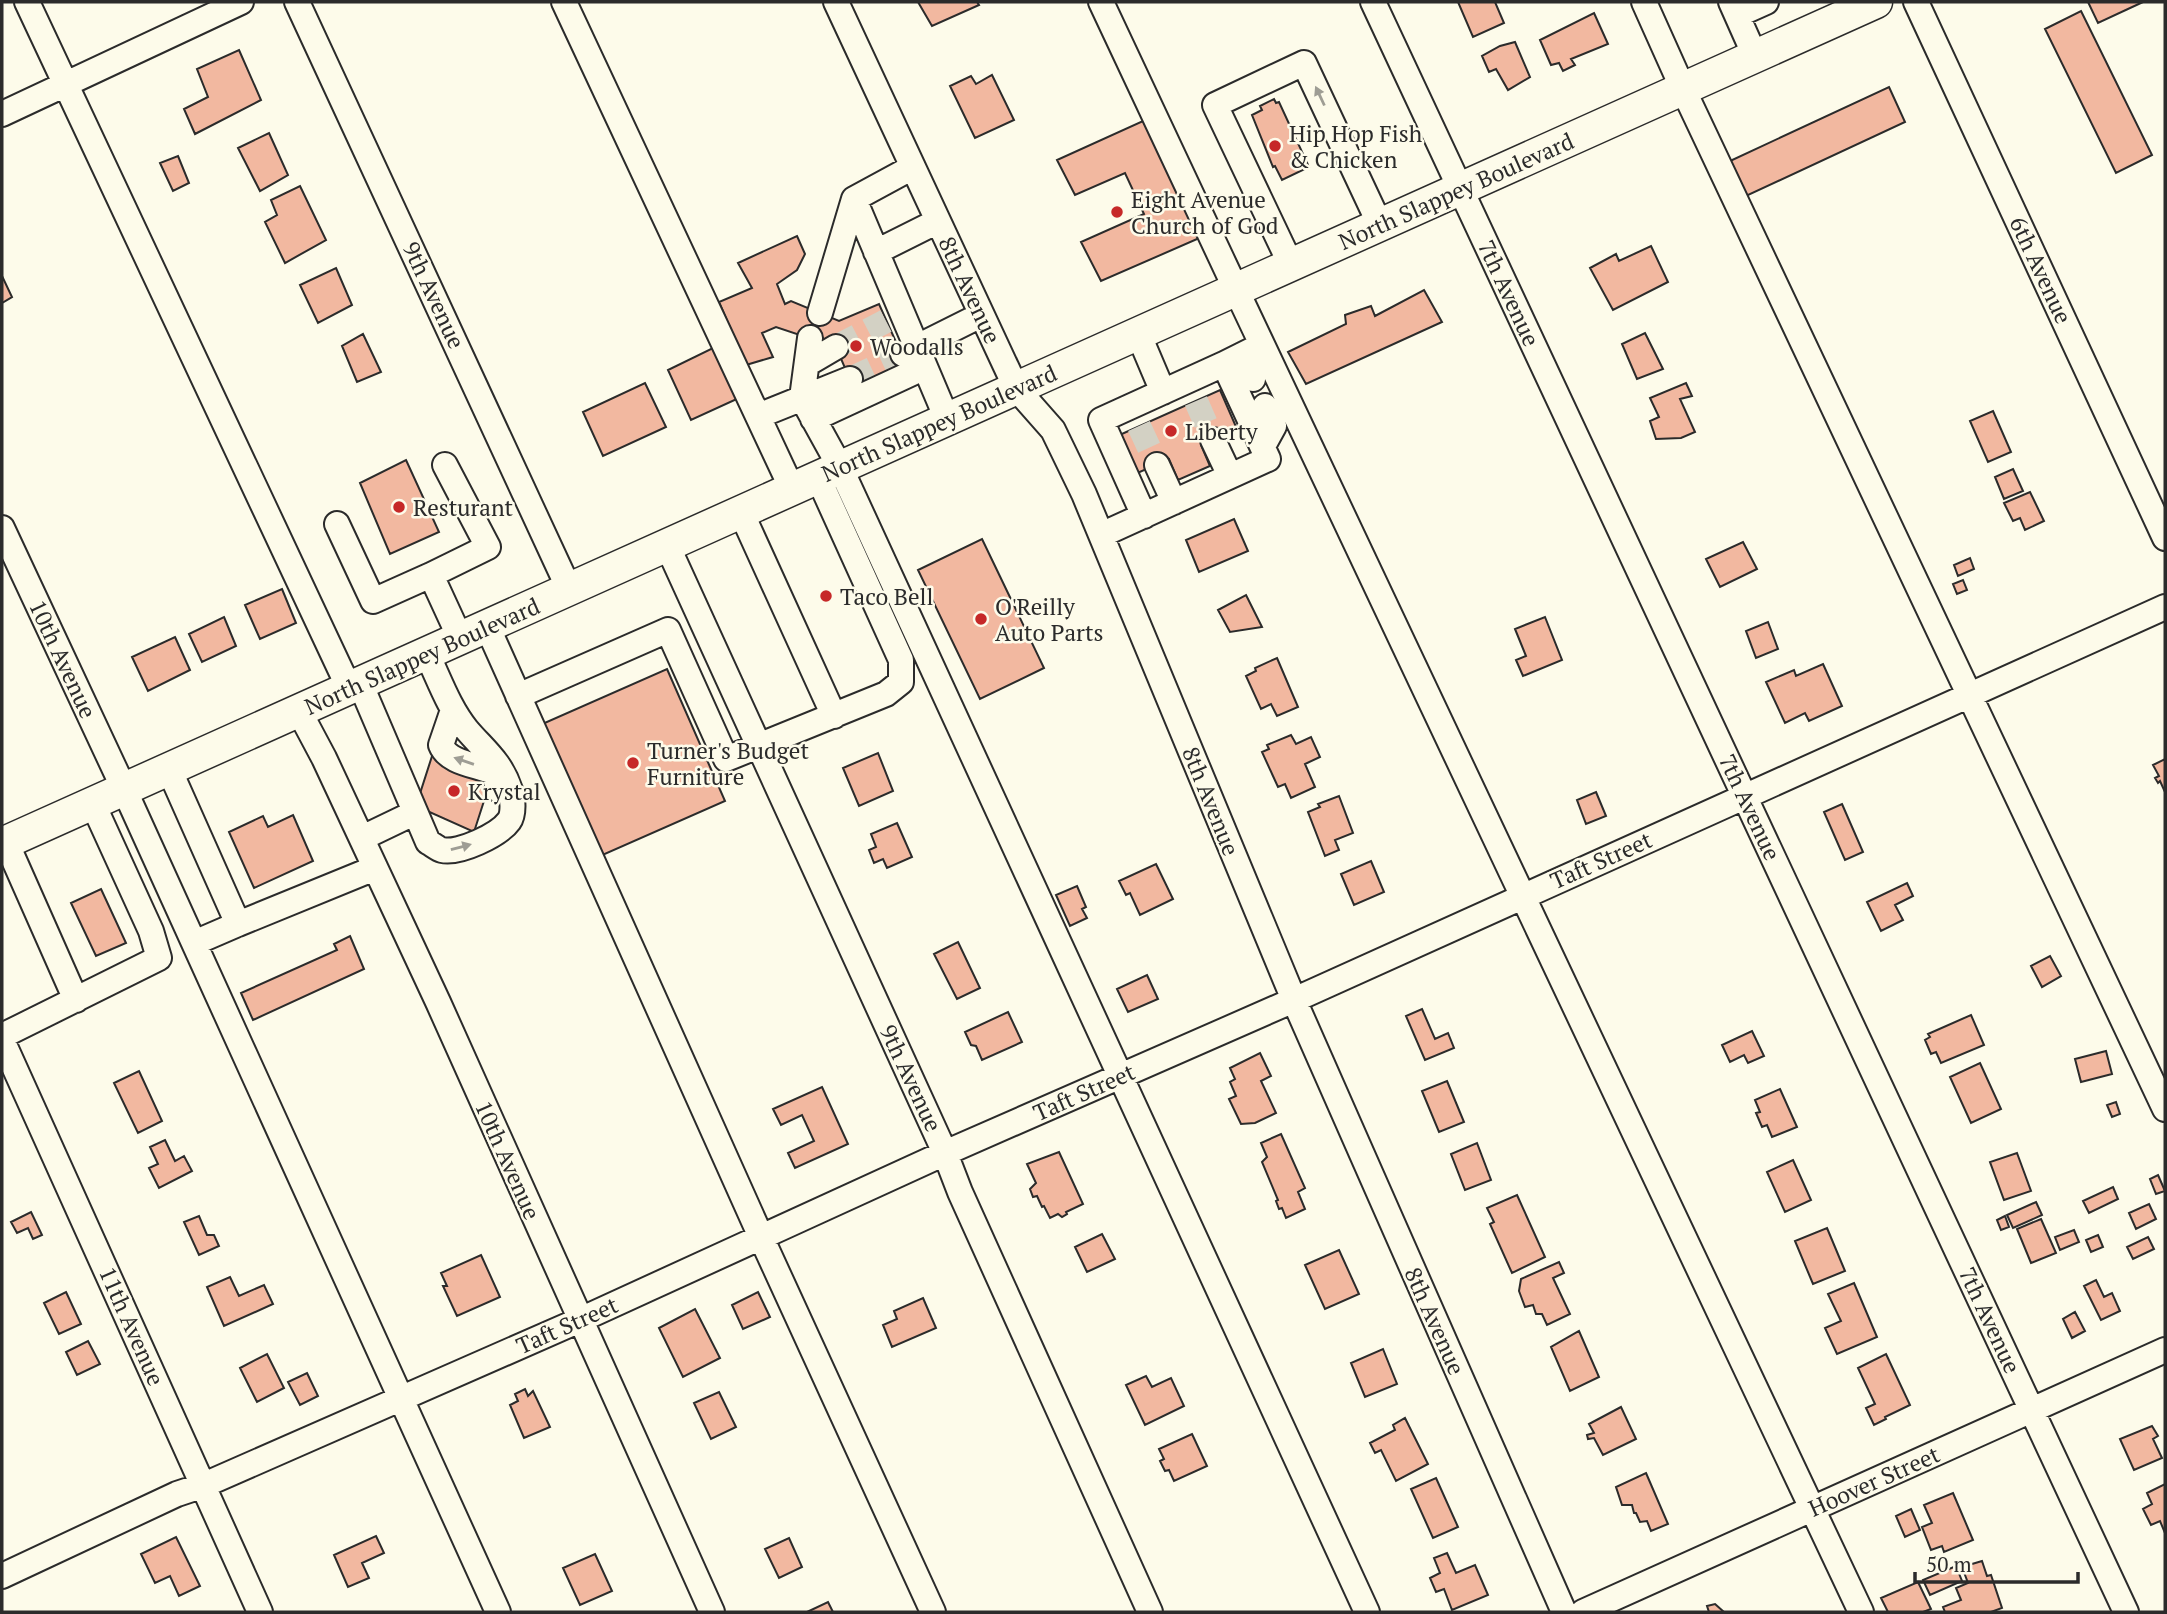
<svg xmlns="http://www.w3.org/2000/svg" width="2167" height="1614" font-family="'PT Serif',serif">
  <rect width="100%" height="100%" fill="#fdfbea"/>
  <!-- building -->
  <path fill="#f2b8a0" stroke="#2b2b2b" stroke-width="2" d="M918 2H977L979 5 932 26Z
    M1458 2H1495L1504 23 1473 37Z
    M2088 2H2143L2098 23Z
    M2081 11 2152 155 2116 173 2045 29Z
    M1594 13 1608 44 1571 59 1575 65 1563 71 1559 63 1551 65 1540 40Z
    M1515 42 1530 77 1508 90 1496 69 1489 72 1482 56 1500 46Z
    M239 50 261 100 195 134 184 109 208 97 197 69Z
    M992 75 1014 120 975 138 950 86 971 76 976 84Z
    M1889 87 1905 122 1746 196 1730 161Z
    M1274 99 1276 103 1279 102 1309 167 1282 180 1275 166 1273 167 1252 115 1262 110 1260 106Z
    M1143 121 1204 236 1101 281 1081 242 1144 214 1125 173 1075 195 1057 160Z
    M269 133 288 175 260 191 238 148Z
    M178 156 189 183 173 191 160 163Z
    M300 186 326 240 285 263 265 222 277 215 271 200Z
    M797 236 805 254 797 270 777 284 785 304 791 301 839 321 879 304 909 371 857 396 836 347 776 327 762 333 773 357 746 365 719 302 752 288 738 263Z
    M1651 246 1668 282 1613 310 1590 268 1616 254 1619 261Z
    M336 268 352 305 318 323 300 285Z
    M2 276 12 297 2 303Z
    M1424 290 1442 322 1306 384 1288 352 1346 324 1345 315 1371 306 1375 316Z
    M1645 333 1663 369 1637 379 1622 344Z
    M363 334 381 372 357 382 342 346Z
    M715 347 739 398 691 420 668 370Z
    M645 383 666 427 603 456 583 412Z
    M1686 383 1692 396 1680 399 1695 432 1681 438 1656 439 1650 421 1659 417 1650 398Z
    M1220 390 1237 429 1201 445 1210 466 1178 480 1169 459 1133 475 1115 437Z
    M1993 411 2011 452 1988 462 1970 421Z
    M406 460 439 532 390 554 360 483Z
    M2013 469 2023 491 2004 499 1995 477Z
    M2030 492 2044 521 2025 530 2020 518 2013 521 2004 503Z
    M1234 519 1248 551 1199 572 1186 540Z
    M982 539 1044 668 980 699 918 570Z
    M1743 542 1757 569 1720 587 1706 559Z
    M1970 558 1974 569 1958 576 1954 565Z
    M1963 580 1967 590 1957 594 1953 584Z
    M282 589 296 623 260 639 245 605Z
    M1246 595 1262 627 1230 632 1218 610Z
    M224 617 236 646 202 662 189 634Z
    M1545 617 1562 660 1523 676 1516 660 1526 656 1515 629Z
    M1768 622 1778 649 1756 658 1746 631Z
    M175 637 190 670 148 691 132 657Z
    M1277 658 1298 707 1277 716 1271 704 1261 709 1246 676 1256 671 1255 668Z
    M1823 664 1842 706 1809 721 1805 713 1785 723 1766 682 1794 670 1796 676Z
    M667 669 725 801 598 857 540 725Z
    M1291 735 1296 744 1311 737 1320 757 1305 764 1315 787 1291 798 1285 784 1278 787 1262 752 1269 749 1267 745Z
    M433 753 492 776 474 832 416 806Z
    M878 753 893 791 859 806 843 768Z
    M2165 759V792L2160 781 2158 783 2155 778 2159 776 2153 765Z
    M1596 792 1606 816 1586 824 1577 800Z
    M1339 796 1353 833 1335 840 1339 850 1325 856 1308 812 1320 807 1318 804Z
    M1842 804 1863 852 1845 860 1824 812Z
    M293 815 313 861 254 888 229 832 263 816 268 827Z
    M897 823 912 857 887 868 883 859 874 863 869 850 876 847 871 834Z
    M1371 861 1384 892 1354 905 1341 874Z
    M1156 864 1173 899 1140 915 1130 893 1126 895 1119 881Z
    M1907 883 1913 896 1895 905 1903 920 1881 931 1867 902Z
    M1077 886 1086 907 1082 909 1087 918 1070 926 1056 895Z
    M101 889 126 943 96 956 71 903Z
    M350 936 364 969 253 1020 241 993 337 950 334 944Z
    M958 942 980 988 957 999 934 954Z
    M2050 956 2061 976 2042 987 2031 966Z
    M1147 975 1158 999 1128 1012 1117 989Z
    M1422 1009 1435 1039 1448 1033 1454 1048 1425 1060 1406 1016Z
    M1008 1012 1022 1042 982 1060 976 1046 971 1045 965 1032Z
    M1971 1015 1984 1045 1941 1063 1936 1052 1931 1054 1925 1040 1930 1037 1928 1034Z
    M1752 1031 1764 1056 1748 1063 1744 1055 1730 1062 1722 1045Z
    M2106 1051 2112 1074 2081 1082 2075 1059Z
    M1260 1053 1271 1076 1261 1081 1276 1113 1255 1123 1241 1124 1229 1099 1236 1096 1230 1082 1235 1079 1230 1068Z
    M1980 1063 2001 1109 1971 1123 1950 1077Z
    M139 1071 162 1121 138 1133 114 1083Z
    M1447 1081 1464 1122 1439 1132 1422 1091Z
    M822 1087 848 1144 795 1168 788 1153 814 1141 802 1115 781 1125 773 1109Z
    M1780 1089 1797 1127 1772 1137 1767 1125 1762 1127 1756 1113 1760 1112 1755 1100Z
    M2116 1102 2120 1114 2112 1117 2107 1105Z
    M1281 1134 1305 1188 1298 1192 1305 1209 1286 1218 1282 1208 1279 1209 1276 1201 1278 1200 1262 1162 1267 1157 1261 1143Z
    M165 1140 175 1161 184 1156 192 1171 159 1188 149 1168 158 1164 150 1147Z
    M1477 1143 1491 1180 1465 1190 1451 1154Z
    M1059 1152 1083 1204 1066 1212 1067 1214 1062 1217 1058 1214 1050 1218 1044 1206 1042 1207 1037 1196 1033 1197 1030 1189 1036 1183 1027 1164Z
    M2017 1153 2031 1191 2004 1200 1990 1162Z
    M1793 1160 1811 1200 1785 1212 1767 1172Z
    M2158 1175 2165 1191 2156 1194 2150 1179Z
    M2113 1187 2118 1199 2089 1213 2083 1201Z
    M1517 1195 1545 1257 1512 1273 1490 1224 1494 1222 1487 1208Z
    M2036 1202 2042 1215 2013 1228 2007 1215Z
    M2149 1204 2156 1219 2136 1229 2129 1213Z
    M31 1212 42 1235 33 1239 28 1228 17 1233 11 1222Z
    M199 1216 207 1235H214L219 1246 199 1255 184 1222Z
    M2005 1216 2009 1227 2001 1230 1997 1220Z
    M2041 1219 2056 1253 2031 1263 2017 1229Z
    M1827 1228 1845 1271 1813 1284 1795 1241Z
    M2074 1230 2079 1242 2060 1250 2055 1237Z
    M1102 1234 1115 1259 1087 1272 1075 1247Z
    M2098 1235 2103 1247 2091 1252 2086 1240Z
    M2148 1237 2154 1249 2133 1259 2127 1247Z
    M1339 1250 1359 1294 1325 1309 1305 1265Z
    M481 1255 500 1297 457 1316 443 1286H447L441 1273Z
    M1559 1262 1564 1273 1553 1278 1570 1314 1547 1325 1542 1314H1536L1533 1305 1525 1307 1519 1291 1521 1279Z
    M230 1277 239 1296 264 1285 273 1304 224 1326 207 1287Z
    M2096 1280 2104 1297 2112 1293 2120 1311 2101 1320 2084 1286Z
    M1854 1283 1877 1337 1837 1354 1825 1328 1841 1321 1828 1294Z
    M66 1292 81 1324 59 1334 44 1303Z
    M758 1292 770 1317 743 1329 732 1305Z
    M923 1298 936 1328 892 1347 883 1325 897 1319 894 1311Z
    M695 1309 720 1358 683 1377 659 1328Z
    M2075 1312 2085 1331 2072 1338 2063 1319Z
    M1579 1331 1599 1377 1570 1391 1551 1347Z
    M88 1341 100 1364 77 1375 66 1352Z
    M1383 1349 1397 1384 1365 1397 1351 1363Z
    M267 1354 284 1388 257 1402 240 1368Z
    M1886 1354 1910 1405 1885 1417 1886 1419 1874 1425 1866 1408 1875 1404 1858 1368Z
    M307 1373 318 1396 300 1405 288 1382Z
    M1146 1376 1152 1387 1171 1378 1184 1406 1145 1425 1126 1385Z
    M525 1389 528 1396 533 1391 550 1427 524 1438 510 1405 518 1401 515 1394Z
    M719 1392 736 1427 711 1439 694 1403Z
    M1621 1407 1636 1439 1603 1455 1594 1438 1588 1439 1587 1435 1594 1433 1589 1424Z
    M1405 1418 1428 1464 1396 1481 1381 1450 1375 1453 1370 1443 1395 1430 1393 1425Z
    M2152 1426 2158 1436 2153 1439 2162 1458 2134 1470 2120 1439Z
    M1192 1434 1207 1466 1174 1481 1169 1470 1165 1471 1160 1461 1164 1459 1159 1449Z
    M1646 1473 1668 1524 1651 1531 1647 1521 1640 1522 1636 1513H1634L1632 1505H1622L1616 1487Z
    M1436 1478 1458 1527 1433 1538 1411 1489Z
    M2165 1484V1533L2160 1521 2151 1525 2143 1509 2152 1504 2147 1493Z
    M1953 1493 1973 1540 1944 1552 1942 1546 1931 1550 1922 1527 1932 1523 1924 1505Z
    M1911 1509 1920 1530 1905 1537 1896 1516Z
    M376 1536 384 1553 362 1563 369 1578 348 1587 334 1555Z
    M176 1537 200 1586 179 1596 170 1576 155 1583 141 1554Z
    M789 1538 802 1567 779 1578 765 1549Z
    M1447 1553 1456 1573 1475 1565 1488 1595 1452 1610 1444 1589 1436 1592 1430 1578 1440 1573 1434 1558Z
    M595 1554 612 1591 580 1605 563 1568Z
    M1982 1561 1987 1576 1991 1575 2002 1608 1991 1612H1945L1943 1607 1961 1600 1956 1588 1968 1583 1962 1567Z
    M1956 1566 1962 1581 1930 1595 1923 1580Z
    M1918 1582 1931 1609 1923 1612H1888L1881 1598Z
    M828 1602 833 1612H807Z
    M1715 1604 1724 1612H1709L1707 1606Z"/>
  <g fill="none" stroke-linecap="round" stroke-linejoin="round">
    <!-- minor-tunnel -->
    <path stroke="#d3d1c4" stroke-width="24" stroke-dasharray="24 12" stroke-linecap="butt" d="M836 347 886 321
      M850 379 902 355
      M1196 401 1213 440
      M1139 426 1157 465"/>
    <defs>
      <path id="minor" d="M27 2 349 688
        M297 2 569 589
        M564 2 792 489
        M836 2 1016 388 1053 430 1084 494 1294 1000 1564 1612
        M1101 2C1352 540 1612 1074 1861 1612
        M1373 2 2126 1612
        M1644 2 1683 89 2165 1109
        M1731 2 1755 56
        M1916 2 2165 538
        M1737 15 1766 2
        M2 114 241 2
        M913 167 854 199 947 419
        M876 252 938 221
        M1291 265 1215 105 1304 63 1380 225
        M820 313 854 199
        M1138 333 1163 392
        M810 338 802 398 840 467 1367 1612
        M903 354 981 315
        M1242 355 1253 379
        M807 364 836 347
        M1224 364 1262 345
        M758 416 850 379
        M813 419 925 367
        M1213 440 1230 476
        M1263 446 1274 426 1265 406
        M1157 465 1174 502
        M741 512 834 716
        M337 524 373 601 431 575 460 638
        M2 528 124 789 498 1612
        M1101 535 1268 459 1224 364 1101 420 1144 516
        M667 545 945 1153 960 1192 1150 1612
        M431 575 488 547 445 465
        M487 626 761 1237 933 1612
        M360 683 428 842C432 844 438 849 442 850 459 854 499 835 509 821 514 814 513 798 510 790 501 762 485 751 467 730 449 708 439 679 427 654
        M518 696 668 630 726 759 886 694 901 682V660L818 477
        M453 710 441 745C448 763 477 765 493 772L499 790
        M299 711 324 758 438 1002 712 1612
        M169 769 238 924 375 868
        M362 838 414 813
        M6 842 76 1000
        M194 943 238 924
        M2 1036 159 958 151 931 93 804
        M2 1040 260 1612
        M2 1576 177 1494 204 1485 580 1320 945 1153 1294 1000 2165 607
        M1583 1612 2165 1350"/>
      <path id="major" d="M2 844 1876 2"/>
    </defs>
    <!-- minor casing -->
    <use href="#minor" stroke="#2b2b2b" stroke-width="28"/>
    <!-- major casing -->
    <use href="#major" stroke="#2b2b2b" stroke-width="35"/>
    <!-- minor -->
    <use href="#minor" stroke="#fdfbea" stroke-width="24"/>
    <!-- major -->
    <use href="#major" stroke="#fdfbea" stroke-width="32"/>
  </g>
  <!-- one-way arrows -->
  <defs><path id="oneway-solid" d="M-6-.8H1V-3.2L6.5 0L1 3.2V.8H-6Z" transform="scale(1.75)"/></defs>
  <g fill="#9e9d94">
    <use href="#oneway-solid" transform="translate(1320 96) rotate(-115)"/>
    <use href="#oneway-solid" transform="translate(464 761) rotate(-161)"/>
    <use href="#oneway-solid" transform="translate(461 847) rotate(-15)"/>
  </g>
  <!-- markers -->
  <g fill="#c62828" stroke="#fdfbea" stroke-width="2.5">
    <circle cx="1275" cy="146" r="7"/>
    <circle cx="1117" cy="212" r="7"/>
    <circle cx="856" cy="346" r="7"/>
    <circle cx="1171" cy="431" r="7"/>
    <circle cx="399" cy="507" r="7"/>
    <circle cx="826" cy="596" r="7"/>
    <circle cx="981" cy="619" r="7"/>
    <circle cx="633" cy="763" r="7"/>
    <circle cx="454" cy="791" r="7"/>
  </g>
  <g text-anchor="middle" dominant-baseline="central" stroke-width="5" stroke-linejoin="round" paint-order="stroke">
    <!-- poi labels -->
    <g font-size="23" fill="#2b2b2b" stroke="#fdfbea" text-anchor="start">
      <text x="1289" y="133">Hip Hop Fish<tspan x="1289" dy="26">&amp; Chicken</tspan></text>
      <text x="1131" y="199">Eight Avenue<tspan x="1131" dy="26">Church of God</tspan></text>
      <text x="870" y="346">Woodalls</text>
      <text x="1185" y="431">Liberty</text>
      <text x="413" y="507">Resturant</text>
      <text x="840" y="596">Taco Bell</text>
      <text x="995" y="606">O'Reilly<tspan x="995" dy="26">Auto Parts</tspan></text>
      <text x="647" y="750">Turner's Budget<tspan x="647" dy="26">Furniture</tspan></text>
      <text x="468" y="791">Krystal</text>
    </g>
    <!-- street labels -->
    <g font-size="23" fill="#2b2b2b" stroke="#fdfbea">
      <text transform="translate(1456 191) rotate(-24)">North Slappey Boulevard</text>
      <text transform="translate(2041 270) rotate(65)">6th Avenue</text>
      <text transform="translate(970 290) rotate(65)">8th Avenue</text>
      <text transform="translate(1509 293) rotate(65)">7th Avenue</text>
      <text transform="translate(434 295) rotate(65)">9th Avenue</text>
      <text transform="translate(939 423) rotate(-24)">North Slappey Boulevard</text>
      <text transform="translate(422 656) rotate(-24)">North Slappey Boulevard</text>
      <text transform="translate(63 659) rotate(65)">10th Avenue</text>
      <text transform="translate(1211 801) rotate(68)">8th Avenue</text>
      <text transform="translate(1750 807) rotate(65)">7th Avenue</text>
      <text transform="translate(1601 860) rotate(-24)">Taft Street</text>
      <text transform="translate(911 1078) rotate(65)">9th Avenue</text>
      <text transform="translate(1084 1092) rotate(-24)">Taft Street</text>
      <text transform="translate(508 1160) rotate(66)">10th Avenue</text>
      <text transform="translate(1990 1320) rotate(65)">7th Avenue</text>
      <text transform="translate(1435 1321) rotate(66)">8th Avenue</text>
      <text transform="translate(567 1325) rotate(-24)">Taft Street</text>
      <text transform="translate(132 1326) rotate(66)">11th Avenue</text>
      <text transform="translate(1874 1481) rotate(-24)">Hoover Street</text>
    </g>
  </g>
  <!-- border -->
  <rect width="2167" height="1614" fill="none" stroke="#2b2b2b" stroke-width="7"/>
  <!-- scale -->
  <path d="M1915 1572v10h163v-10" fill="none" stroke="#2b2b2b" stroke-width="3.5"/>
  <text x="1926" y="1572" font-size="21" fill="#2b2b2b" stroke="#fdfbea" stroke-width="5" paint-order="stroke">50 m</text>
</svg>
